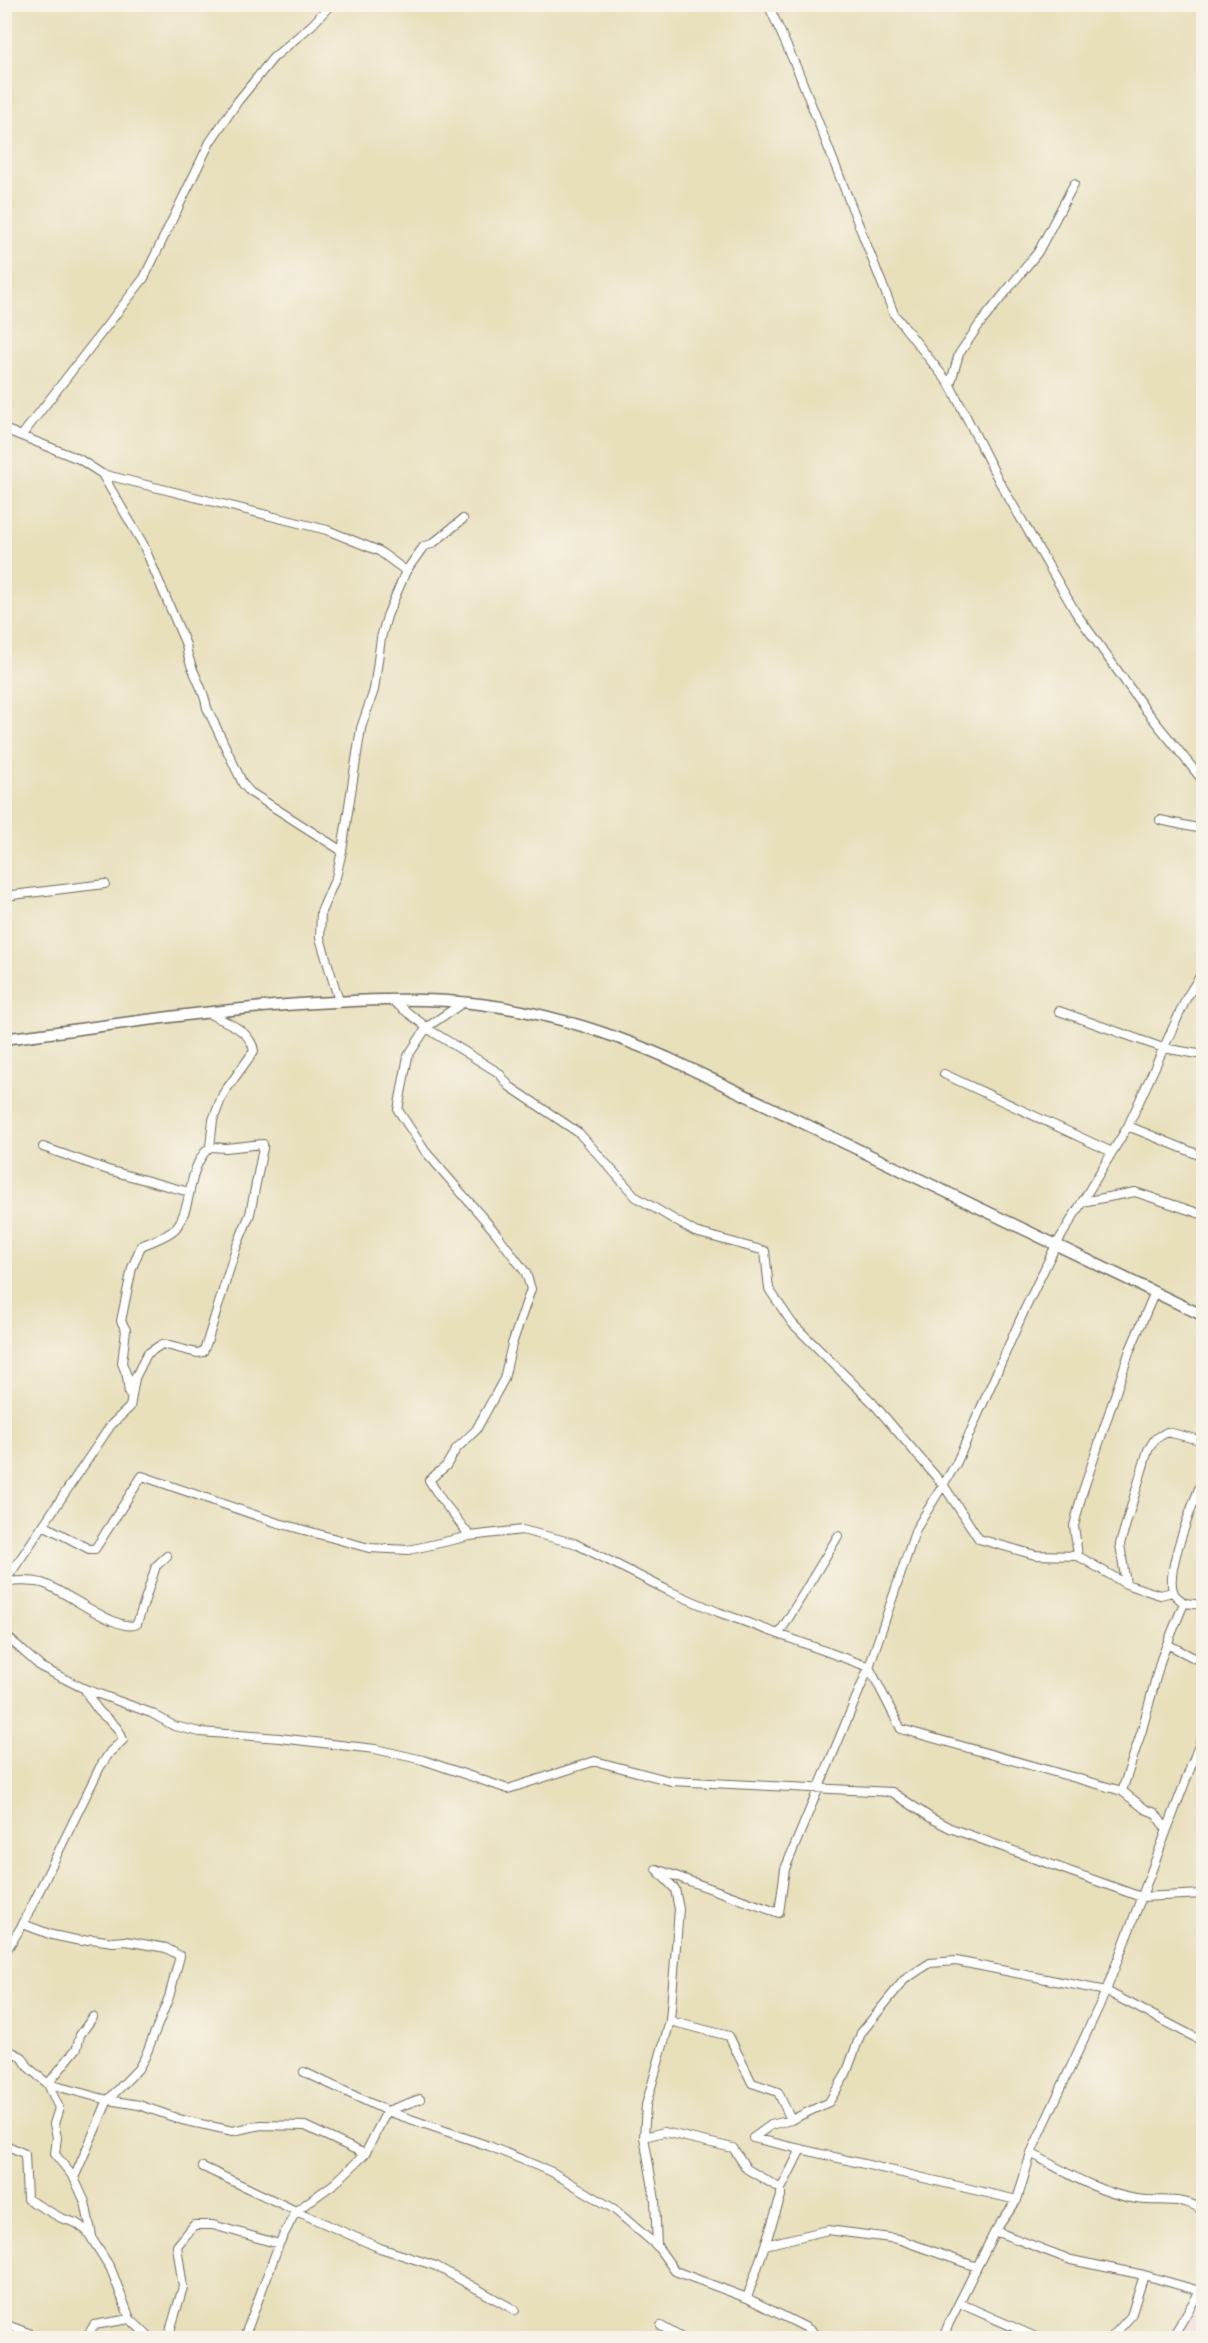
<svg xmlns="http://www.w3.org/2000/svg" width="1208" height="2343" font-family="Kalam,sans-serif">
  <rect width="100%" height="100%" fill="#f7f3e8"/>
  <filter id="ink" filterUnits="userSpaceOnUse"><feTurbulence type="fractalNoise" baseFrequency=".0167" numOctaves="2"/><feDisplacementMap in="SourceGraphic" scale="12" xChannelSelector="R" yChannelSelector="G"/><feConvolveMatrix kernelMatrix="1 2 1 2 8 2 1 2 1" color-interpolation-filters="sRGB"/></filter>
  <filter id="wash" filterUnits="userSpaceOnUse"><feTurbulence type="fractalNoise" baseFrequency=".008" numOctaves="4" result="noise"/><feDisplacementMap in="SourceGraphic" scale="24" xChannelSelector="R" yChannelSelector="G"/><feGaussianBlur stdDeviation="1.35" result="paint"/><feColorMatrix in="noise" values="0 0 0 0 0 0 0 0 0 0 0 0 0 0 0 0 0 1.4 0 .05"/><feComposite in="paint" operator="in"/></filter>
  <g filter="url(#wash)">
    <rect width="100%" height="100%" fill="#e8dfbb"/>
    <!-- built -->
    <path fill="#f4cfdd" d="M1203 2293V2338H1179Z"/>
  </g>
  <g filter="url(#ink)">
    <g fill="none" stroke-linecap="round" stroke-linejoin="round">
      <defs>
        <path id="minor" d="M768 4 798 71 894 314 950 385 999 481 1076 613 1145 709 1204 782
          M950 385 959 354 979 325 1038 252 1074 184
          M4 429 79 459 102 474 327 530 379 551 406 571
          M22 435 144 278 210 142 238 101 273 58 313 24 331 4
          M102 474 143 544 186 645C188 668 204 686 207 708L243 784 250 792 342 851
          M1160 820 1197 828 1204 832
          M4 896 105 884
          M390 999 433 1032 499 1073 509 1086 579 1133 636 1197 695 1232 765 1251 769 1289 792 1323 872 1402 944 1486 979 1539 1035 1555 1078 1556
          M339 1001 320 938 321 912 336 877 342 851 361 728 374 690 381 638 387 616 406 571 424 546 432 544 463 519
          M464 1002 427 1027 408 1056 398 1110 425 1151 496 1233 526 1273 531 1289 512 1344 504 1379 476 1430 456 1449 446 1466 429 1480 441 1499 470 1536
          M1059 1011 1163 1048 1204 1055
          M944 1074 1112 1152
          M1128 1126 1204 1157
          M43 1147 108 1170 189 1192
          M1082 1202 1135 1192 1204 1215
          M129 1394 127 1376 122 1363 126 1330 121 1321 132 1268 141 1246C152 1241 167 1237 175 1229 195 1205 185 1169 210 1147
          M45 1526 89 1549H95L142 1476 275 1522 369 1548 409 1550 470 1536 522 1530 574 1543 669 1591 718 1612 869 1667 901 1729 1122 1791 1145 1809 1155 1813 1166 1829
          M5 1582C18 1581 29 1580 42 1583 63 1589 121 1635 137 1624L156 1566 167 1556
          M4 1583 111 1425 130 1407 135 1378 147 1354 162 1344 197 1353 203 1352 207 1342 236 1248 250 1214 263 1148V1144L226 1148 210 1147 213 1120 223 1094 254 1051C251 1030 224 1021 207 1013
          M1126 1584 1078 1556 1074 1526 1082 1494 1130 1350 1154 1294
          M1173 1592 1160 1595 1126 1584 1120 1544 1148 1450 1155 1439 1167 1432 1204 1441
          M1184 1603 1204 1605
          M4 1634 41 1667 85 1689 151 1713 174 1726 200 1732 279 1738 375 1749 423 1760 508 1789 595 1761 671 1781 892 1792 931 1818 950 1828 1141 1897 1204 1894
          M779 1634 838 1536
          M1167 1644 1204 1663
          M1122 1791 1142 1730 1161 1659 1184 1603C1181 1600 1175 1596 1174 1593 1163 1573 1196 1498 1204 1475
          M23 1924 52 1935 81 1941 92 1939 113 1942 126 1941 166 1948 180 1956 169 1997 145 2057 138 2069 108 2100 74 2178
          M4 1954 23 1924 100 1767 110 1752 123 1740C119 1727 112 1723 102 1714 95 1708 90 1698 85 1690
          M93 2017 80 2035 77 2048 48 2084 108 2100 139 2105 182 2120 233 2131 261 2125 305 2126 365 2154
          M4 2048 22 2057 29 2068 48 2084 59 2108 54 2124 57 2137 55 2154 74 2178 85 2202 92 2236
          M304 2072 387 2111 489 2146 552 2172 614 2209 657 2246 675 2271 747 2298 807 2328 820 2338
          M791 2120 778 2092 752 2083 729 2036 670 2021 679 1909 675 1889 656 1869 779 1913 785 1869 869 1667 916 1529 956 1464 1024 1311 1056 1245 1128 1126 1187 997 1204 970
          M644 2137 664 2132 733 2148 747 2169 781 2189
          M753 2138 771 2125 791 2120 829 2102 846 2074 861 2033 904 1980 930 1963 956 1961 1106 1991 1204 2042
          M753 2138 1017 2200
          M4 2144 25 2154 27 2199 61 2218 76 2223 87 2231 111 2269 130 2319 150 2338
          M1031 2153C1065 2172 1098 2193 1137 2199 1159 2203 1186 2195 1204 2212
          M203 2167 296 2211 380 2248 436 2266 515 2310
          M995 2231 1071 2260 1144 2275 1200 2291
          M765 2245 781 2196V2189L801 2149
          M657 2246 655 2200 644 2137 646 2105 670 2021
          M747 2298 765 2245 828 2230 898 2239 977 2267
          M959 2303 1038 2338
          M4 2324 42 2338
          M661 2326 682 2338
          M86 2338 94 2325 130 2319
          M168 2338 183 2287 177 2246 194 2225H213L279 2244 296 2211 335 2183 365 2154 387 2111 420 2099
          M244 2338 279 2244
          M943 2338 949 2323 995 2231 1017 2200 1031 2153 1106 1991 1204 1732
          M1111 2338 1131 2316 1144 2275
          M1172 2338 1204 2284"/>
        <path id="tertiary" d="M4 1039C114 1025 224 1007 335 1002 384 999 432 998 480 1004 546 1012 608 1032 668 1058L1204 1316"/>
      </defs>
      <!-- minor casing -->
      <use href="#minor" stroke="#6d6a5d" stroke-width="10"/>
      <!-- tertiary casing -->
      <use href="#tertiary" stroke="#6d6a5d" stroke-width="13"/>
      <!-- minor -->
      <use href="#minor" stroke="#fff" stroke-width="8"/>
      <!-- tertiary -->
      <use href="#tertiary" stroke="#fff" stroke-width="10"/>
    </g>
  </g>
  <!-- margin -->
  <rect width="1208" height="2343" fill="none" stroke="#f7f3e8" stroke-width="24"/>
</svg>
